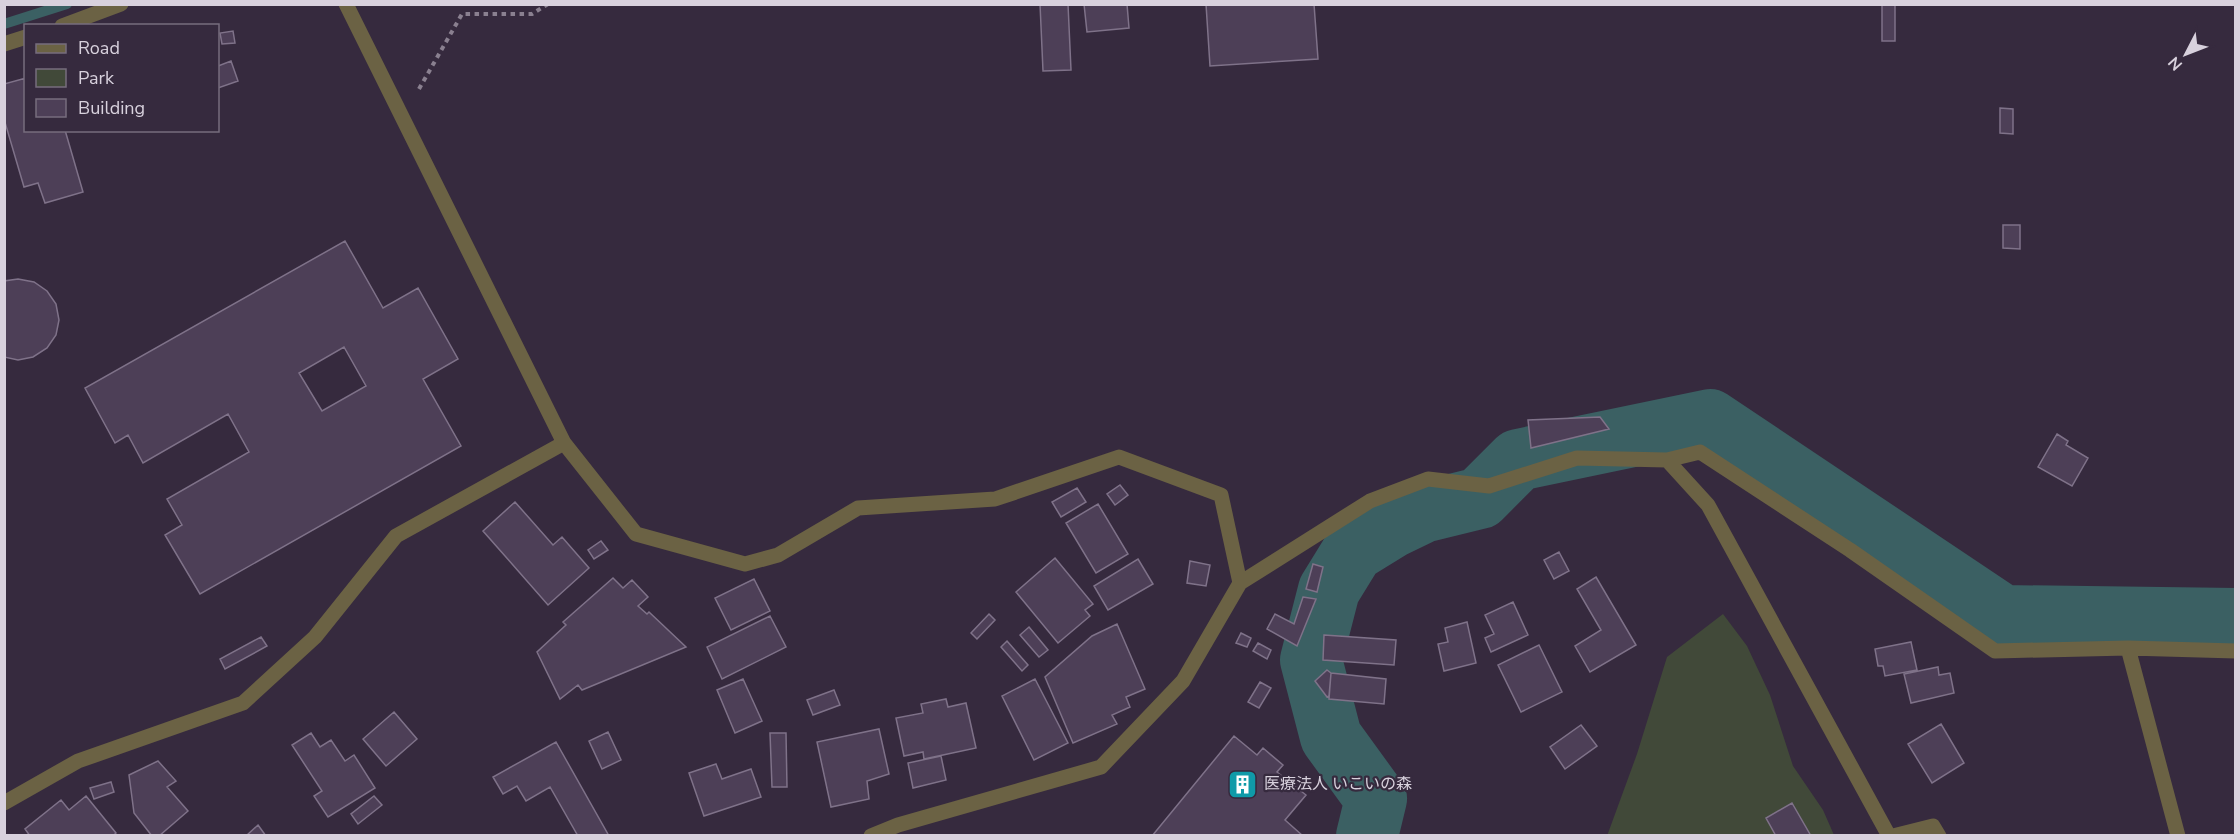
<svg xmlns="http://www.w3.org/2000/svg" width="2240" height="840" font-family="'Nunito Sans','Noto Sans JP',sans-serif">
  <rect width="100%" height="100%" fill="#362a3e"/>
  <!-- green -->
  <path fill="#414939" d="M1723 614 1747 646 1770 695 1793 766 1823 810 1834 835 1607 836 1637 754 1667 657Z"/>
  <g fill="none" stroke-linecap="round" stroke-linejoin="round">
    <!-- stream -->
    <path stroke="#3b6063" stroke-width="10" d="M4 24 67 4"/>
    <!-- river -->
    <path stroke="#3b6063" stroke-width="62" d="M1367 836 1376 799 1331 737 1311 660 1329 590 1353 551 1392 527 1423 512 1480 498 1518 460 1710 420 2003 616 2236 619"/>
  </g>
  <!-- building -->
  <path fill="#4d3f57" stroke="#7f7289" stroke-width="1.5" fill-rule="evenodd" d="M1040 4H1068L1071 70 1043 71Z
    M1084 4H1127L1129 28 1087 32Z
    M1206 4H1314L1318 59 1210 66Z
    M1882 4H1895V41H1882Z
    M233 31 235 43 222 44 220 33Z
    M231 61 238 81 218 88V66Z
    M26 78V130H65L83 192 45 203 38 183 24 187 4 119V84Z
    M2000 108 2013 109V134L2000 133Z
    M2003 225H2020V249L2003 248Z
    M345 241 383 308 418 288 458 359 423 379 461 446 200 594 165 535 182 525 167 499 249 452 228 414 143 463 128 435 115 443 85 388ZM344 347 366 386 322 411 299 373Z
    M18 279 34 282 47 291 56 304 59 320 56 335 47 348 33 357 18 360 4 357V281Z
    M1600 417 1609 429 1531 448 1528 420Z
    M2057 434 2068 441 2066 445 2088 458 2072 486 2038 467Z
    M1120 485 1128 495 1115 505 1107 494Z
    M1077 488 1086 502 1061 517 1052 502Z
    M515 502 553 545 562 537 589 568 548 605 483 531Z
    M1098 504 1128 554 1096 573 1066 523Z
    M601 541 608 550 594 559 588 550Z
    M1559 552 1569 571 1554 579 1544 560Z
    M1055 558 1093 604 1085 610 1090 616 1058 643 1016 592Z
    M1138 559 1153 584 1108 610 1094 586Z
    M1190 561 1210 565 1206 586 1187 583Z
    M1313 564 1323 567 1317 592 1306 589Z
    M1596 577 1636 645 1590 672 1575 646 1601 630 1577 589Z
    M613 578 623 588 632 580 648 597 638 606 647 614 649 612 686 647 582 690 578 685 560 699 537 652 566 625 563 622Z
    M754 579 770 611 731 630 715 598Z
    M1303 597 1316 599 1297 646 1267 629 1275 614 1294 624Z
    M1513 602 1528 635 1491 652 1485 638 1494 634 1485 615Z
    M989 614 995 620 977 639 971 633Z
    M770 616 786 647 722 679 707 647Z
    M1467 622 1476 663 1444 671 1438 644 1448 642 1445 628Z
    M1117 624 1145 689 1126 697 1130 707 1112 715 1117 724 1073 743 1045 677 1092 636Z
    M1029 627 1048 650 1039 657 1020 635Z
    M1241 633 1251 638 1247 647 1236 643Z
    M1324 635 1396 640 1394 665 1323 660Z
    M261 637 267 646 225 669 220 659Z
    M1007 641 1028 665 1022 671 1001 647Z
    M1911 642 1917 670 1885 676 1883 666H1878L1875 649Z
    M1258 643 1271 650 1267 659 1253 651Z
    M1539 645 1562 692 1521 712 1498 665Z
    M1938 667 1939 675 1950 673 1954 693 1911 703 1904 674Z
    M1327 670 1331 673 1329 696 1327 697 1315 681Z
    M1331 673 1386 679 1384 704 1329 699Z
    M743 679 762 721 735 733 717 690Z
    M1035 679 1068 743 1034 760 1002 696Z
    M1260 682 1271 688 1259 708 1248 702Z
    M834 690 840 705 813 715 807 700Z
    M946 699 948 707 966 703 976 748 924 759 923 752 904 756 896 718 923 713 921 704Z
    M394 712 417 739 386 766 363 739Z
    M1941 724 1964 763 1932 783 1908 744Z
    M1581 725 1597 746 1565 769 1550 747Z
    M879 729 889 774 867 781 869 799 831 807 817 742Z
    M608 732 621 760 602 769 589 741Z
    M311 733 320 747 331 740 345 761 354 755 375 788 328 817 314 796 322 791 292 745Z
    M770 733H786L787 787H772Z
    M1234 736 1257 755 1263 748 1283 765 1277 772 1306 795 1285 820 1303 836H1152Z
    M556 742 609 836H578L550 787 526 801 517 786 503 794 493 777Z
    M941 756 946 780 913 788 908 763Z
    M158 761 176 781 167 787 188 811 159 836H152L134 813 129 775Z
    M716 764 722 779 751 769 761 797 704 816 689 773Z
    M111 782 114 792 94 799 90 788Z
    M86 796 116 833 113 836H30L25 829 61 800 69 810Z
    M374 796 382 805 358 824 351 814Z
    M1792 803 1811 836H1776L1766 818Z
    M258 825 266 836H246Z"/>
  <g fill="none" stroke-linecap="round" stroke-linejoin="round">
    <!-- path -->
    <path stroke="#8a8090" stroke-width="4" stroke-dasharray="4.5 4.5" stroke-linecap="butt" d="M419 89 462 14H532L548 4"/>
    <!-- minor -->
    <path stroke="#6b6244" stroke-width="15" d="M346 4 564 443 636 534 745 564 778 555 858 508 995 499 1119 457 1221 495 1240 583
      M62 26 121 4
      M4 44 26 37
      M1667 460 1708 505 1889 836
      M2128 648 2178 836
      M4 803 78 761 243 703 315 637 396 536 564 443
      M871 836 898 825 1101 767 1183 681 1240 583 1370 501 1428 479 1489 486 1577 458 1667 460 1700 452 1850 550 1995 651 2128 648 2236 651
      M1893 836 1933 826 1939 836"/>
  </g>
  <!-- icons -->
  <defs>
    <symbol id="building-square" viewBox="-11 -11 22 22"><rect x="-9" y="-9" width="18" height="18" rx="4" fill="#0f9aa8" stroke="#362a3e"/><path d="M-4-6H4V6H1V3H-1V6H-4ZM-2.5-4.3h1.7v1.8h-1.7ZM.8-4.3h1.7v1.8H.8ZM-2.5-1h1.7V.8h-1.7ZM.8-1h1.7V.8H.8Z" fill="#fff"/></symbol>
  </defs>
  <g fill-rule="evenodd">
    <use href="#building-square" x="1226" y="768" width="33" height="33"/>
  </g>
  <g text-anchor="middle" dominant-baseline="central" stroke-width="4.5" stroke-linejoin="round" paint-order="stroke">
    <!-- poi labels -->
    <g font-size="16" fill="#d8d1dd" stroke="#362a3e" text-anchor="start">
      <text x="1264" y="784">医療法人 いこいの森</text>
    </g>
  </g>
  <!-- border -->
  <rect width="2240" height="840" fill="none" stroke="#d8d1dd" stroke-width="12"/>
  <!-- legend -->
  <rect x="24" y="24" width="195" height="108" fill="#362a3e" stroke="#776d7e" stroke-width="1.5"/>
  <rect x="36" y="44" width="30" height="9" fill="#6b6244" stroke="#776d7e" stroke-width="1.5"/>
  <text x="78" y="54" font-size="18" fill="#d8d1dd">Road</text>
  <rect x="36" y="69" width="30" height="18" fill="#414939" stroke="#776d7e" stroke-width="1.5"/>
  <text x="78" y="84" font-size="18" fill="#d8d1dd">Park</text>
  <rect x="36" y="99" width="30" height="18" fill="#4d3f57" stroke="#776d7e" stroke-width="1.5"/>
  <text x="78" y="114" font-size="18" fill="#d8d1dd">Building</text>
  <!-- north arrow -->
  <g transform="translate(2186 54) rotate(228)" stroke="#362a3e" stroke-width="4.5" paint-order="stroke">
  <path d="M0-4.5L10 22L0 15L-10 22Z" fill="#d8d1dd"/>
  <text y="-9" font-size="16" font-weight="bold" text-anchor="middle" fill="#d8d1dd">N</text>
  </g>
</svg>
